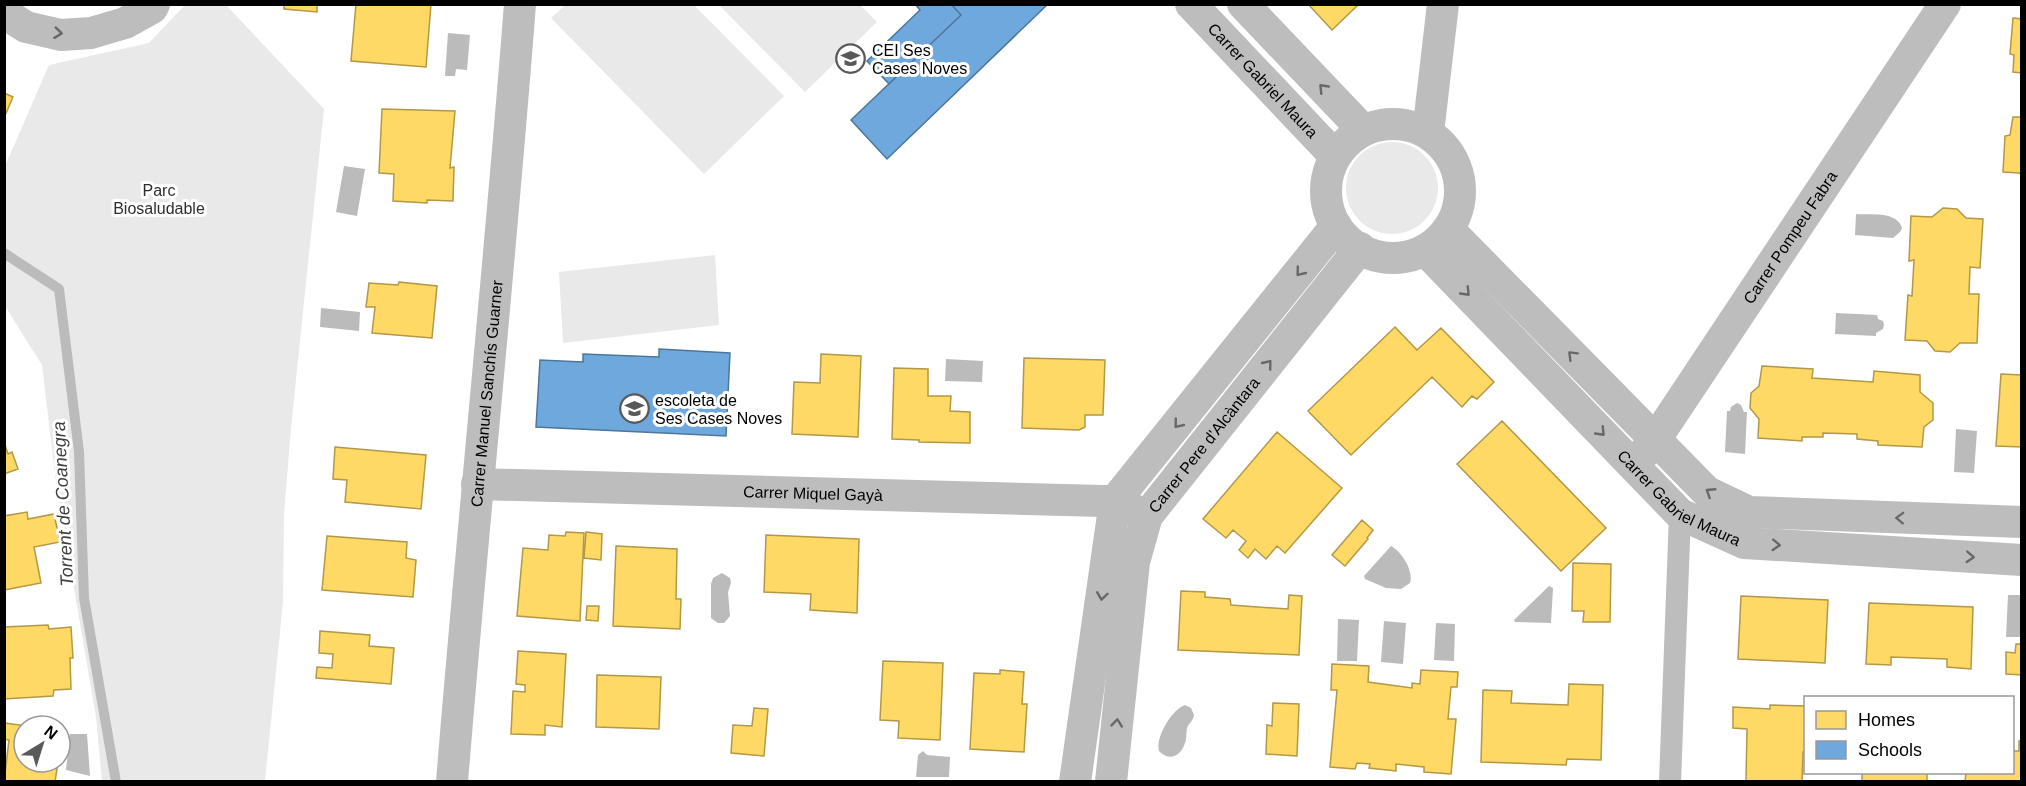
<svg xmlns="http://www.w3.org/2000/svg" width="2026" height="786" font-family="Arial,sans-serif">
  <rect width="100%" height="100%" fill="#fff"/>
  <!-- green -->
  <path fill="#e9e9e9" d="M185 5H226L324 109 291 428 284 514 283 602 265 781H102L96 717 56 483 42 365 5 306V166L49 65 149 43Z
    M565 5H694L784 96 704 174 551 18Z
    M719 5H860L877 22 805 92Z
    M1346 188a46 46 0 1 1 92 0a46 46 0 1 1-92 0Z
    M715 255 719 325 563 343 559 272Z"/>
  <!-- water -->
  <path fill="#bbb" d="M448 33 470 35 467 70 456 69 455 76H445Z
    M344 166 365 169 357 216 336 212Z
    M1856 214C1871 215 1897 211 1902 228L1900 232 1893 238 1855 235Z
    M321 308 360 312 359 331 320 327Z
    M1836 313 1877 315 1878 319 1883 321 1884 325 1883 329 1876 333V336L1835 334Z
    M946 359 983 361 982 382 945 381Z
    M1737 403 1741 405 1744 412H1747L1745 454 1725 452 1727 411H1730L1731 407Z
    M1956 429 1977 431 1974 473 1954 472Z
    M1391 546C1402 552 1414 571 1410 583L1401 589 1386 588 1365 579 1364 576Z
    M722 573 730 578 731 583 728 592 730 616 724 623H718L711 618V584L713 578Z
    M1549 586 1553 588 1551 623 1515 622 1514 620Z
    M2008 595H2021V637H2006Z
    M1338 619 1359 620 1357 661H1337Z
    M1384 621 1406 623 1403 664 1381 662Z
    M1436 623 1455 624 1454 661 1434 660Z
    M1185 705 1191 708 1194 715C1193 721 1189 723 1187 728 1186 733 1187 739 1185 743 1181 756 1169 762 1159 751 1155 738 1172 709 1185 705Z
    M70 734H87L90 776 66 770Z
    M923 751 927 755 950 757 949 777H916L918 755Z"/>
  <!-- homes -->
  <path fill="#ffd966" stroke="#b29847" stroke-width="1.5" d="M284 4H317V12L284 9Z
    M356 4H431L426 67 351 61Z
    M1308 4H1359L1332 30Z
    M2013 18 2022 19V73L2013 72 2014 55 2010 54Z
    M4 93 13 97 4 118Z
    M382 109 455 111 450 168 454 167 453 201 427 200V203L393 201 394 174 379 173Z
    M2013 117H2022V175L2019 173 2003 172 2005 136 2010 135Z
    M1943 208 1957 209 1966 218 1983 219 1980 268 1970 267 1969 294H1979L1977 343H1960L1950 352 1935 351 1927 341 1905 340 1908 295 1912 296 1914 260 1909 261 1911 216 1932 217Z
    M399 282 437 286 432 338 372 333 375 307H366L369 283 398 285Z
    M1395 327 1417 350 1441 328 1494 382 1477 399 1472 396 1462 407 1432 377 1351 455 1308 411Z
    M821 354 861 356 858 437 792 434 794 382 820 383Z
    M1024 358 1105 360 1103 415H1085V427L1079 430 1022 428Z
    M1762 366 1813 369 1812 378 1873 382 1874 371 1920 375V392L1933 403V420L1924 427 1922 447 1878 445V441L1857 439V434L1823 433V437H1802V441L1758 438 1759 419 1750 408 1751 393 1759 386Z
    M894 368 928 369V396H951L950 411 970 412V443L919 442V440L892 439Z
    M2001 374 2022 375V447L1996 446Z
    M1502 421 1606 528 1561 571 1457 464Z
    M1277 432 1342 488 1285 553 1277 546 1266 559 1255 549 1248 558 1239 550 1246 541 1233 530 1226 538 1203 519Z
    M4 442 8 454 12 452 18 469 4 474Z
    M335 447 426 455 421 509 345 502 347 480 333 479Z
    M27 512 28 519 54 514 60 542 34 547 41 583 4 590V516Z
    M1362 520 1373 530 1367 538 1368 539 1345 566 1332 555Z
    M566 532 584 533 580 621 517 616 523 548 548 550 549 535 565 536Z
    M586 532 602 534 601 560 584 558Z
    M766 535 859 539 857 613 810 610 811 594 764 592Z
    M327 536 407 542 406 558 416 560 413 597 322 590Z
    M616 546 677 549 676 599H681L680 629 613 626Z
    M1573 563 1611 564 1610 622H1583L1584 611H1572Z
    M1181 591 1205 592V597L1230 599 1231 605 1288 609 1289 595 1302 596 1299 655 1178 650Z
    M1741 596 1828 600 1825 663 1738 659Z
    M1869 603 1973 607 1971 669 1947 667V659L1891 657V665L1866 664Z
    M587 606H599L598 621 586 620Z
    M48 625 49 629 71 627 73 658H70L71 689 54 690 53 696 4 699V627Z
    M320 631 370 635 369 646 394 648 391 684 316 678 317 667 332 668 333 654 319 653Z
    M2016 644H2022V675L2006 674V652L2015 653Z
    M518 651 566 654 562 727 545 725V735L511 734 513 691 525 692V685L516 684Z
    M883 661 943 663 940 740 898 738 899 721 880 720Z
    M1332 664 1369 666 1368 682 1412 688V683L1420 684 1421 670 1458 672 1457 687H1451L1448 719H1456L1451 774 1424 772V767L1396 764V771L1369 768 1370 764 1357 763 1355 769 1330 767 1337 690H1331Z
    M1000 670 1024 672 1022 704H1027L1024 752 970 749 974 673 1000 674Z
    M597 675 661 677 659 729 596 727Z
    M1569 684 1603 685 1601 760 1567 759 1566 765 1481 762 1483 690 1512 691 1511 703 1568 705Z
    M1273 703 1299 704 1297 756 1266 754 1267 725 1272 726Z
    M1770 705 1806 706V752H1803L1802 782 1746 781 1747 729 1733 728V707L1770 709Z
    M754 708 768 709 764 756 731 753 733 725 752 726Z
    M4 723 28 726H24V762H58L55 782H4L9 740 4 739Z
    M2019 741H2022V782H1965L1966 772H2012V751H2019Z
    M1862 772H1927V782H1862Z"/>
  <!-- schools -->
  <path fill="#6fa8dc" stroke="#4e769a" stroke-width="1.5" d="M915 4H951L961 15 889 84 867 61 920 10Z
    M951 4H1048L887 159 851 120 961 15Z
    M659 349 730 353 726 436 536 427 540 360 583 362V354L659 357Z"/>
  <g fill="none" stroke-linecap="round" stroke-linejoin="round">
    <!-- stream -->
    <path stroke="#bbb" stroke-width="10" d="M4 253 59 289 79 452 84 598 116 782"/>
    <!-- pedestrian -->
    <path stroke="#bdbdbd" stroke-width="22" d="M1670 782 1680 514"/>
    <!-- minor -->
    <g stroke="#bdbdbd" stroke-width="32">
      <path id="s1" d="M1191 4 1335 156"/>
      <path d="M1243 4 1363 130"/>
      <path d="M4 13 26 27 61 35 91 33 125 23 152 8 154 4"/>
      <circle cx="1393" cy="191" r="67"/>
      <path d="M1428 133 1443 4"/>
      <path d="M1448 229 1707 492 1749 512 2022 522"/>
      <path id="s2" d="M1425 250 1680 514 1744 543 2022 560"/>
      <path id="s3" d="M1643 454 1655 440 1945 4"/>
      <path id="s4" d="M477 484 1103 501H1115L1147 516"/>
      <path id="s5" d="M452 782C473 522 500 264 520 4"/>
      <path d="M1075 782 1115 501 1336 226"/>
      <path id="s6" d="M1111 782 1134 562 1147 516 1360 248"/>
    </g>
  </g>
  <!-- one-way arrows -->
  <defs><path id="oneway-chevron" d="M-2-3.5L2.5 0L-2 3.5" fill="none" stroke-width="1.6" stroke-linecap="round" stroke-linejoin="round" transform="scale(1.5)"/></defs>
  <g stroke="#686868">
    <use href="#oneway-chevron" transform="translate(58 33) rotate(7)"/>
    <use href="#oneway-chevron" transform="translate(1323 88) rotate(-134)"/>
    <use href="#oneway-chevron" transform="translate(1300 272) rotate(129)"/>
    <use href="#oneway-chevron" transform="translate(1466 292) rotate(46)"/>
    <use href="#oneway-chevron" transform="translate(1572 355) rotate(-135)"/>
    <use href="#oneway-chevron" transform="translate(1268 364) rotate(-51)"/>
    <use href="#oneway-chevron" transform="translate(1178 424) rotate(129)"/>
    <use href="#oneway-chevron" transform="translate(1601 432) rotate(46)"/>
    <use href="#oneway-chevron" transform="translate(1710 492) rotate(-147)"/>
    <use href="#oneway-chevron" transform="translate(1900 518) rotate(-178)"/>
    <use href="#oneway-chevron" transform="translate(1776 545) rotate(3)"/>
    <use href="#oneway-chevron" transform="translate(1970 557) rotate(3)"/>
    <use href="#oneway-chevron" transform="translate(1102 596) rotate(98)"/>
    <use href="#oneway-chevron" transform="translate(1117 723) rotate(-84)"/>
  </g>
  <!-- icons -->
  <defs>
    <symbol id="school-ring" viewBox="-11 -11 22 22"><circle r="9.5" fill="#fff" stroke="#595959" stroke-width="1.5"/><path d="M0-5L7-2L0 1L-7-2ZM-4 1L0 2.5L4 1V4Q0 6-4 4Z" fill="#595959"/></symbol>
  </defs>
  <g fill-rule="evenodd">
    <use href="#school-ring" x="834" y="42" width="33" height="33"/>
    <use href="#school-ring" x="618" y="392" width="33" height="33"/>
  </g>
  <g text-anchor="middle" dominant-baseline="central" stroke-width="6" stroke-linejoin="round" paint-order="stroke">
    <!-- poi labels -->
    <g font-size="16" fill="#000" stroke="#fff" text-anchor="start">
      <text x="872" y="50">CEI Ses<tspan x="872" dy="18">Cases Noves</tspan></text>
      <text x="655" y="400">escoleta de<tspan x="655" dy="18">Ses Cases Noves</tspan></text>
    </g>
    <!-- street labels -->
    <g font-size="16" fill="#000" stroke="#fff">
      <text stroke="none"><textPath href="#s1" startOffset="105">Carrer Gabriel Maura</textPath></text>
      <text stroke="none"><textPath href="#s3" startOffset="262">Carrer Pompeu Fabra</textPath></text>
      <text stroke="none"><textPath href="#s5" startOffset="390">Carrer Manuel Sanchís Guarner</textPath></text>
      <text stroke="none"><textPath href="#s6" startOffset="360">Carrer Pere d'Alcàntara</textPath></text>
      <text stroke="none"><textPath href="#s4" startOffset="336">Carrer Miquel Gayà</textPath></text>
      <text stroke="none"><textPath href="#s2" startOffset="357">Carrer Gabriel Maura</textPath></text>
    </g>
    <!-- park labels -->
    <g font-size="16" fill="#2e2e2e" stroke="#fff">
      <text x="159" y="190">Parc<tspan x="159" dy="18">Biosaludable</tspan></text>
    </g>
    <!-- water labels -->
    <g font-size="18" font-style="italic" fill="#3f3f3f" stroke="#fff">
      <text transform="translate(63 504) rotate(-93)">Torrent de Coanegra</text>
    </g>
  </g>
  <!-- border -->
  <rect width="2026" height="786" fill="none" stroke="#000000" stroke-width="12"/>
  <!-- legend -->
  <rect x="1804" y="696" width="210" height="78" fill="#ffffff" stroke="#999999" stroke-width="1.5"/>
  <rect x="1816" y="711" width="30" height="18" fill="#ffd966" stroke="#999999" stroke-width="1.5"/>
  <text x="1858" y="726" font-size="18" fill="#000000">Homes</text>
  <rect x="1816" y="741" width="30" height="18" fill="#6fa8dc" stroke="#999999" stroke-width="1.5"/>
  <text x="1858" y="756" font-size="18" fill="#000000">Schools</text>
  <!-- north arrow -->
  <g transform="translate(42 744) rotate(38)"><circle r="28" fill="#ffffff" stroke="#999999" stroke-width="1.5"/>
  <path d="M0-4.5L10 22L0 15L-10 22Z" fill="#595959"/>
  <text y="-9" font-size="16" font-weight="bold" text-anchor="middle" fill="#000000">N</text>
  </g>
</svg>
